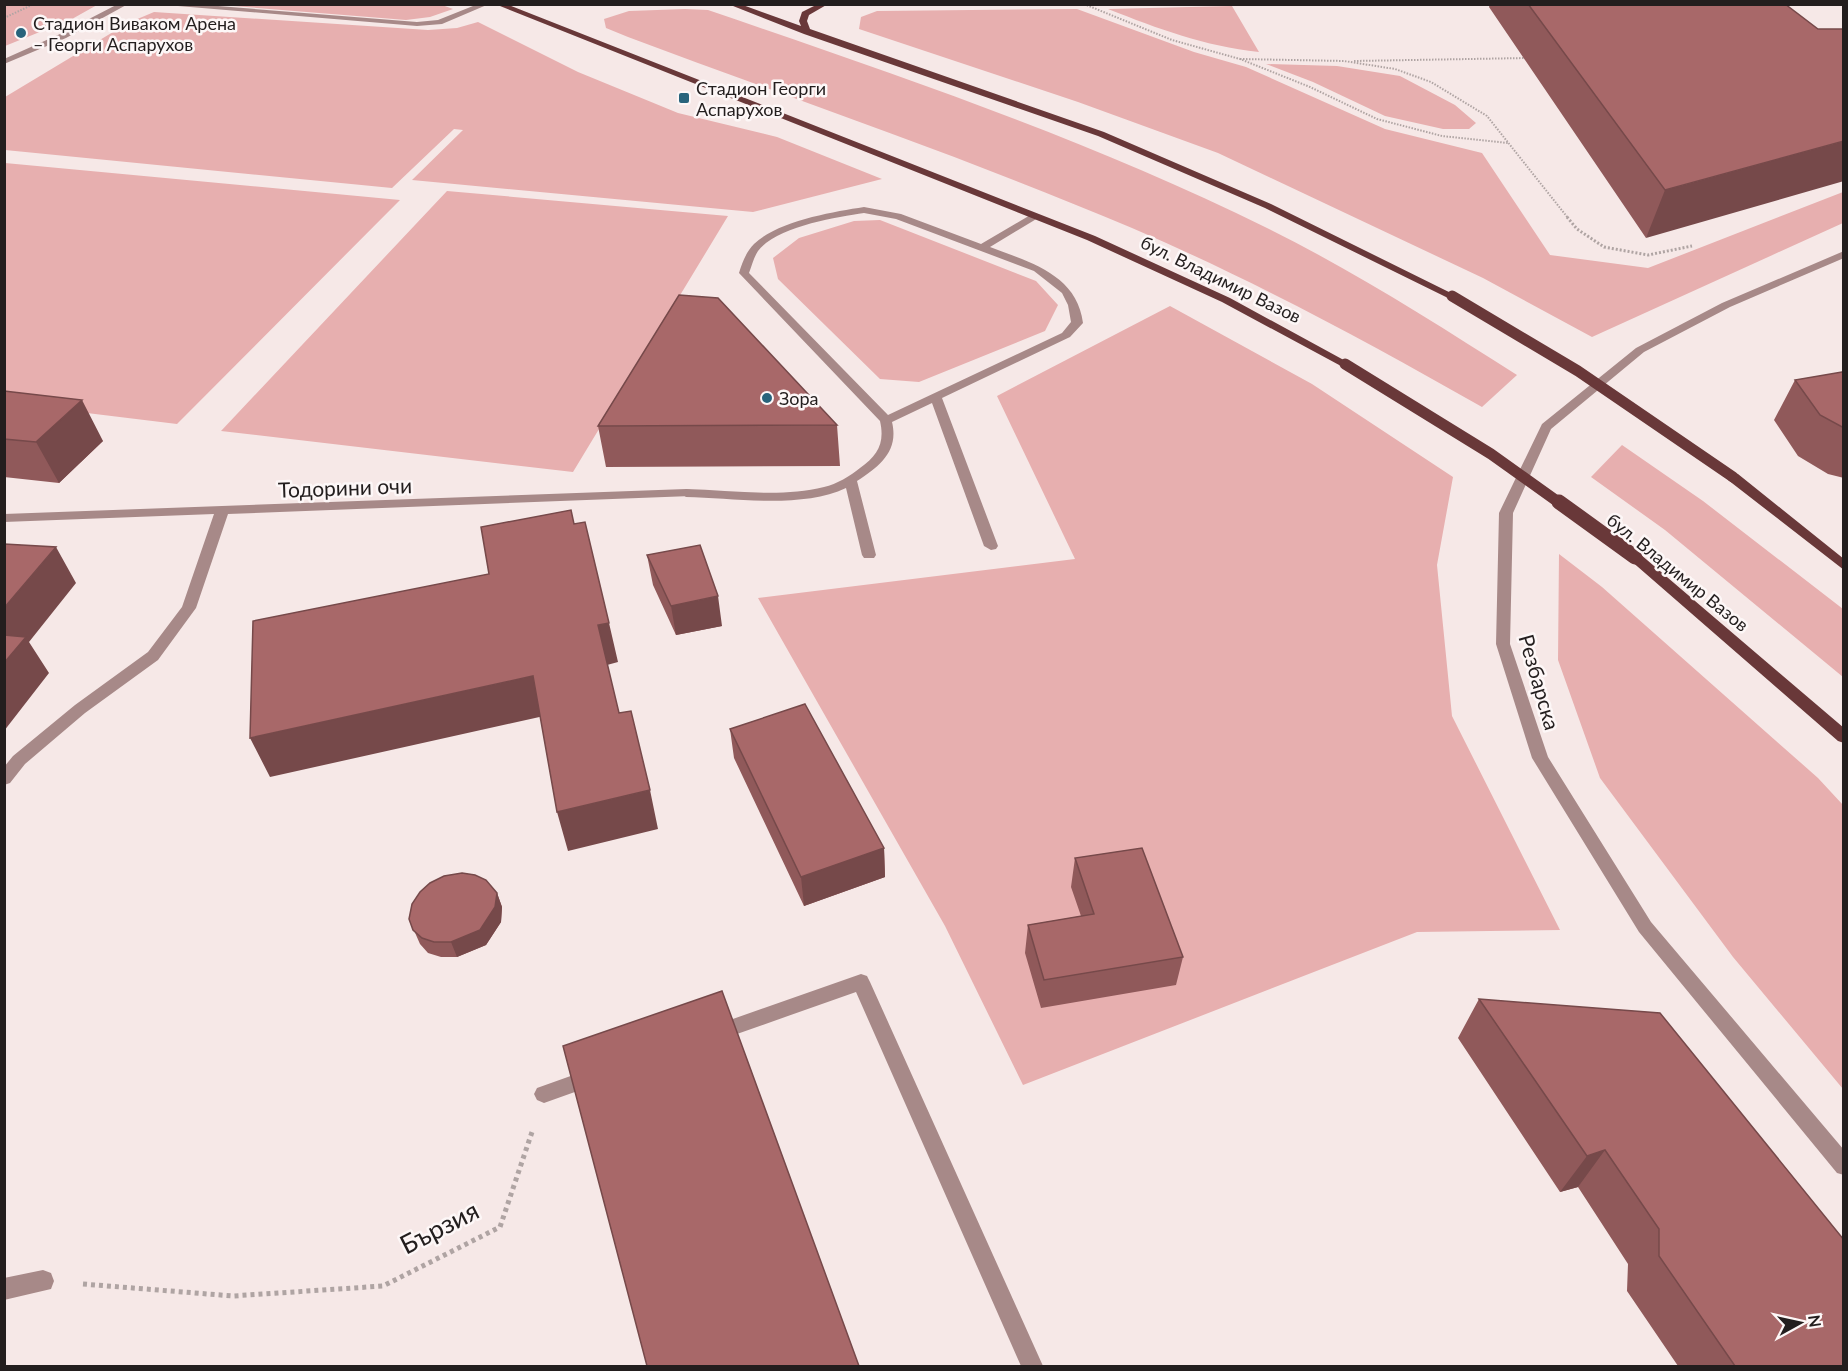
<svg xmlns="http://www.w3.org/2000/svg" width="1848" height="1371" font-family="Lato,sans-serif">
  <rect width="100%" height="100%" fill="#f6e8e7"/>
  <!-- green -->
  <path fill="#e7afaf" d="M5 4H97V5L72 19 5 46Z
    M442 5 453 9 430 17 406 20 221 5Z
    M1232 6 1259 52C1204 46 1159 29 1108 9Z
    M685 9 708 10C897 75 1087 139 1267 228 1354 271 1435 323 1517 375L1482 407C1368 342 1253 280 1132 228 967 158 796 100 628 37L606 28 604 19 629 11Z
    M1077 9 1194 52 1246 67 1385 129 1482 153 1550 255 1648 268 1843 192V223L1592 337 1483 278 1218 153 1078 102 859 29 861 17 877 11Z
    M154 12 428 30 457 28 478 22 578 72 678 113 777 137 882 179 753 212 412 180 463 130 454 129 392 188 5 150V97L128 23Z
    M1266 64 1337 66 1400 76 1455 105 1476 123 1469 129H1443L1385 116 1313 82Z
    M5 163 400 200 177 424 5 403Z
    M447 191 728 216 573 472 221 431Z
    M880 220 1036 281 1058 305 1045 331 919 382 880 379 778 279 773 258 799 238 854 221Z
    M1170 306 1312 384 1453 477 1437 565 1452 716 1560 930 1417 932 1023 1085 945 926 758 598 1075 559 997 396Z
    M1622 445 1703 501 1843 609V677L1665 530 1591 477Z
    M1559 554 1602 587 1818 778 1843 805V1089L1733 957 1600 778 1558 660Z"/>
  <g fill="none" stroke-linecap="round" stroke-linejoin="round">
    <!-- path-far2 -->
    <path stroke="#afa4a3" stroke-width="2" stroke-dasharray="1.5 1.5" stroke-linecap="butt" d="M1084 4 1172 40 1240 59 1310 87 1377 119 1442 136 1508 143
      M4 18 34 4
      M1240 59 1344 61 1395 69 1431 82 1487 116 1568 218
      M1354 61 1527 58"/>
    <!-- path-far1 -->
    <path stroke="#afa4a3" stroke-width="3" stroke-dasharray="2 2" stroke-linecap="butt" d="M1567 217 1577 229 1604 247 1648 255 1692 246"/>
    <!-- path -->
    <path stroke="#afa4a3" stroke-width="5" stroke-dasharray="4 4" stroke-linecap="butt" d="M83 1284 233 1296 383 1286 500 1227 532 1132"/>
    <!-- service -->
    <path fill="#a78988" fill-rule="evenodd" d="M118 4H128L66 38 4 64V59L60 34Z
      M154 4H193L417 22 438 20 478 4H489L442 24 417 26Z
      M864 207 901 214 981 244 1032 214H1038V218L990 247C1029 262 1077 274 1083 323L1070 337 942 398 998 546 996 549 991 550 984 546 932 403 892 422C899 451 880 466 857 481L876 555 874 558H864L862 555 846 488C802 509 734 498 686 497L680 493 686 489C731 490 780 498 824 487 837 484 850 476 860 468 878 455 885 443 880 421L739 273C742 263 746 252 754 244 778 221 832 212 864 207ZM864 213 896 219 1034 271 1062 293 1068 305 1071 322 1062 333 888 415 749 273C752 265 754 257 758 251 776 227 836 217 864 213Z
      M861 974 867 976 870 982 1043 1366H1021L856 992 717 1041 710 1039 708 1033 710 1027Z
      M593 1068 600 1071 603 1077 600 1083 544 1103 537 1100 534 1094 537 1088Z"/>
    <!-- minor -->
    <path fill="#a78988" fill-rule="evenodd" d="M686 489 691 490 692 493 691 496 228 514 196 608 158 660 85 713 25 764 10 783 4 785V767L13 756 75 705 148 652 182 607 214 514 4 522V514Z
      M43 1270 51 1273 54 1281 51 1289 4 1300V1278Z"/>
    <!-- tertiary -->
    <path fill="#a78988" fill-rule="evenodd" d="M1844 251V258L1730 307 1644 352 1551 429 1513 513 1510 644 1548 757 1651 922 1844 1150V1175L1837 1173 1639 932 1532 758 1496 644 1499 513 1542 424 1636 348 1722 303Z"/>
    <!-- primary -->
    <path fill="#693839" fill-rule="evenodd" d="M495 4H506L1095 236 1230 298 1351 364 1345 367 1341 366 1222 302 1087 240Z
      M728 4H740L801 26 799 21 802 12 818 4H828L809 15 807 21 810 29 1104 132 1271 204 1457 296 1452 299 1448 298 1265 208 1098 136 804 34Z
      M1733 473 1738 474 1844 559V570L1728 480 1727 477Z
      M1635 553 1640 554 1844 728V743L1838 741 1630 560 1628 557Z"/>
    <!-- primary-bridge-far1 -->
    <path stroke="#693839" stroke-width="11" d="M1452 296 1578 371 1733 477
      M1345 364 1491 454 1561 504"/>
    <!-- primary-bridge -->
    <path stroke="#693839" stroke-width="15" d="M1559 502 1635 557"/>
  </g>
  <!-- wall -->
  <path fill="#90595a" d="M1490 4H1785L1646 238 1489 7Z
    M1844 372V478L1828 474 1798 456 1774 420 1795 380Z
    M4 391 103 441 59 483 4 477Z
    M837 425 840 466 606 467 598 426Z
    M647 555 722 626 676 635 653 585Z
    M730 729 884 848 885 877 804 906 734 758Z
    M1075 858 1183 957 1176 985 1041 1008 1025 953 1028 925 1081 916 1071 887Z
    M497 893 502 907 501 922 486 945 457 957H441L428 953 420 944 409 919Z
    M1479 999 1844 1366H1678L1627 1291 1628 1264 1578 1187 1560 1192 1458 1038Z"/>
  <!-- shaded-wall -->
  <path fill="#76494a" d="M1844 141V181L1646 238 1665 190Z
    M82 400 103 441 59 483 36 442Z
    M56 547 76 583 29 642 49 673 4 731V608Z
    M718 596 722 626 676 635 671 606Z
    M609 623 618 662 607 665 598 625Z
    M533 676 544 716 270 777 250 738Z
    M650 790 658 829 568 851 557 812Z
    M884 848 885 877 804 906 801 877Z
    M497 893 502 907 501 922 486 945 457 957 451 942Z
    M1605 1150 1578 1187 1560 1192 1587 1156Z"/>
  <!-- building -->
  <path fill="#a86869" stroke="#76494a" stroke-width="1.5" d="M1528 4H1785L1818 29H1844V141L1665 190Z
    M679 295 718 298 837 425 598 426Z
    M1842 372H1844V428L1820 415 1795 380Z
    M4 391 82 400 36 442 4 439Z
    M571 510 574 524 585 522 609 623 598 625 619 713 631 711 650 790 557 812 533 676 250 738 253 621 489 574 481 527Z
    M4 544 56 547 4 608Z
    M700 545 718 596 671 606 647 555Z
    M4 635 26 637 4 663Z
    M805 704 884 848 801 877 730 729Z
    M1142 848 1183 957 1044 980 1028 925 1094 914 1075 858Z
    M462 873 475 875 486 880 497 893 495 907 480 930 451 942H434L422 938 413 930 409 919 412 904 420 892 430 883 444 876Z
    M722 991 859 1366H647L563 1046Z
    M1479 999 1660 1013 1844 1240V1366H1735L1659 1256V1229L1605 1150 1587 1156Z"/>
  <!-- markers -->
  <g fill="#29647c" stroke="#fdf7f7" stroke-width="2">
    <circle cx="21" cy="33" r="6"/>
    <rect x="678" y="92" width="12" height="12" rx="3"/>
    <circle cx="767" cy="398" r="6"/>
  </g>
  <g text-anchor="middle" dominant-baseline="central" stroke-width="5" stroke-linejoin="round" paint-order="stroke">
    <!-- far-poi labels -->
    <g font-size="18" fill="#231e1e" stroke="#fdf7f7" text-anchor="start">
      <text x="33" y="23">Стадион Виваком Арена<tspan x="33" dy="21">– Георги Аспарухов</tspan></text>
      <text x="696" y="88">Стадион Георги<tspan x="696" dy="21">Аспарухов</tspan></text>
      <text x="779" y="398">Зора</text>
    </g>
    <!-- far-street labels -->
    <g font-size="18" fill="#231e1e" stroke="#fdf7f7">
      <text transform="translate(1221 279) rotate(26)">бул. Владимир Вазов</text>
      <text transform="translate(1678 572) rotate(39)">бул. Владимир Вазов</text>
    </g>
    <!-- street labels -->
    <g font-size="21" fill="#231e1e" stroke="#fdf7f7">
      <text transform="translate(345 487) rotate(-2)">Тодорини очи</text>
      <text transform="translate(1540 682) rotate(74)">Резбарска</text>
    </g>
    <!-- near-street labels -->
    <g font-size="26" fill="#231e1e" stroke="#fdf7f7">
      <text transform="translate(439 1227) rotate(-27)">Бързия</text>
    </g>
  </g>
  <!-- border -->
  <rect width="1848" height="1371" fill="none" stroke="#231e1e" stroke-width="12"/>
  <!-- north arrow -->
  <g transform="translate(1800 1323) rotate(82)" stroke="#fdf7f7" stroke-width="4.5" paint-order="stroke">
  <path d="M0-4.5L10 22L0 15L-10 22Z" fill="#231e1e"/>
  <text y="-9" font-size="16" font-weight="bold" text-anchor="middle" fill="#231e1e">N</text>
  </g>
</svg>
